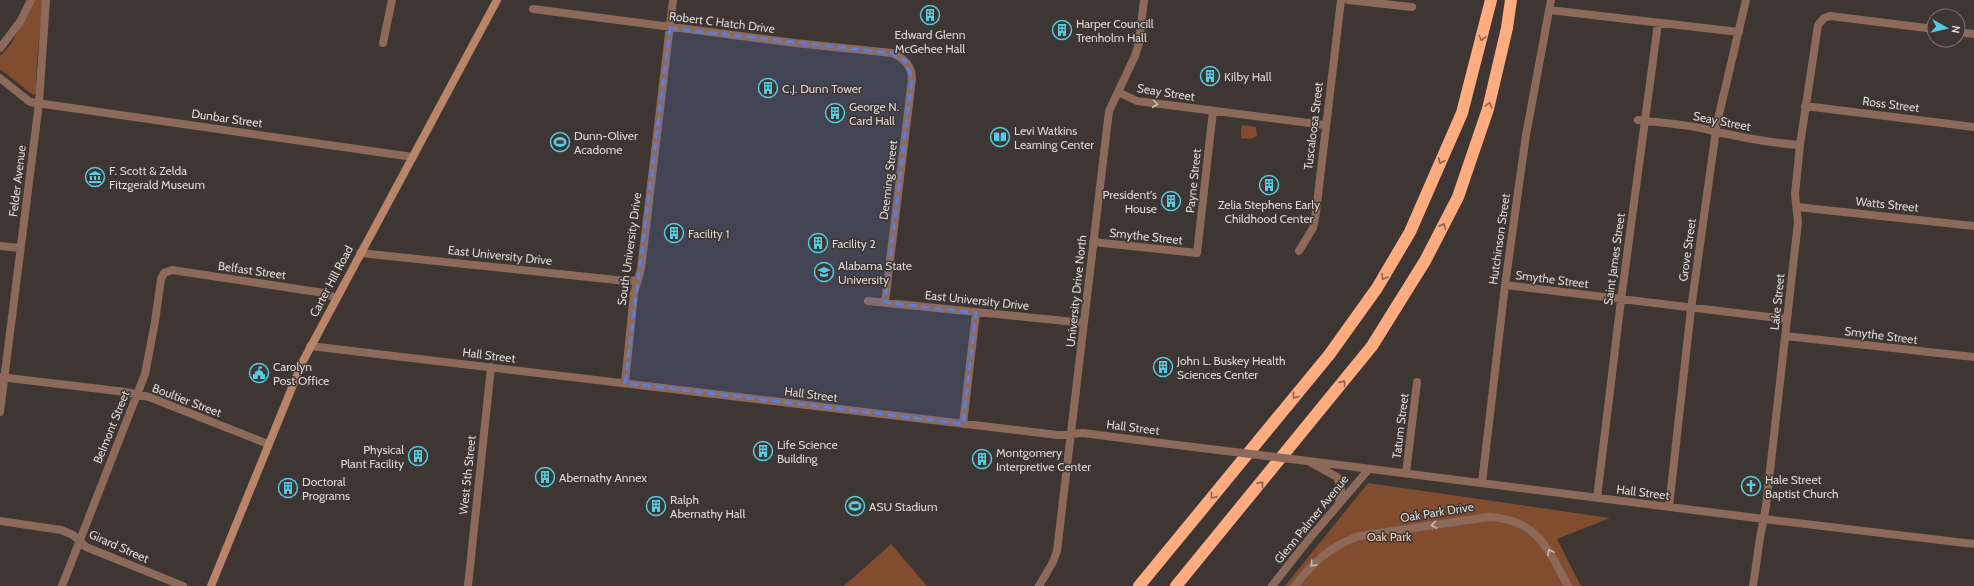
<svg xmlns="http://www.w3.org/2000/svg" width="1974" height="586" font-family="Cabin,sans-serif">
  <rect width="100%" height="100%" fill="#3d3633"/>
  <!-- green -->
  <path fill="#824c2f" d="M35 0H43L37 61 36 93 33 95 0 69V56L11 44Z
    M1243 125 1256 127 1257 136 1250 139 1241 138V128Z
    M1368 483 1610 518 1557 539 1581 586H1285Z
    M891 544 927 586H844Z"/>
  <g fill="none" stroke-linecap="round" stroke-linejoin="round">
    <!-- minor -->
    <path stroke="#8c6958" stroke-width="8" d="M1348 0 1412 7
      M533 9 795 43 892 53C904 58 912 66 912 79L885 302
      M1549 10 1739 32
      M1958 32 1974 34
      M383 43 392 0
      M0 48 20 22 31 0
      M0 78 30 102 413 157
      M1118 92 1137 101 1325 125
      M1805 106 1974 127
      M1638 120C1661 123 1686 124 1709 130 1739 137 1769 143 1800 145
      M1797 207 1974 226
      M1093 242 1197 253 1213 111
      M0 246 20 248
      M1299 251 1313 228 1316 212 1341 0
      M360 253 626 281 638 280
      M1505 285 1787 319
      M868 301 1084 323
      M1785 336 1974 357
      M310 346 1058 435 1083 433 1161 443
      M0 377 126 392 149 397 268 444
      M625 383 634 293 641 269 673 0
      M0 412 39 103 46 0
      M963 424 976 313
      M1310 462 1337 477 1341 487 1339 503
      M1324 463 1764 519 1974 544
      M1406 473 1417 382
      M1482 483 1505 285 1526 135 1551 0
      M1597 498 1621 300 1658 23
      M1669 507 1691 309 1717 123 1746 0
      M0 521 61 530 73 535 86 547 183 586
      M62 586 145 374 155 322 161 279 164 273 172 270 324 293 336 298
      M468 586 491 367
      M1039 586 1053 562 1057 551 1109 111 1135 56 1139 43 1144 0
      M1272 586 1309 539 1369 469
      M1295 586C1313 562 1331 546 1359 536L1489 517C1537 519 1548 549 1568 586
      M1753 586 1760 538 1766 506 1798 222 1795 194 1800 145 1818 25 1824 18 1830 16 1934 29"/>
    <!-- secondary -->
    <path stroke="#ba8469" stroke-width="8" d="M211 586 302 363 497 0"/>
    <!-- motorway -->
    <path stroke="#feab80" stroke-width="12" d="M1139 586 1329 355 1377 288 1410 232 1462 113 1491 0
      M1176 586 1372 346 1425 261 1458 197 1488 109 1507 28 1511 0"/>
    <!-- minor-bridge -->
    <path stroke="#8c6958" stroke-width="8" d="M1161 443 1324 463"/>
  </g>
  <!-- one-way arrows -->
  <defs><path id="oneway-chevron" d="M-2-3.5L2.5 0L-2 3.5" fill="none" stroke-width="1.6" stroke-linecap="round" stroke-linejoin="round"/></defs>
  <g stroke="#8a6552">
    <use href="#oneway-chevron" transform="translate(1482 38) rotate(104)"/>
    <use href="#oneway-chevron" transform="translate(1489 105) rotate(-75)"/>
    <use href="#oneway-chevron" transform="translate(1441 161) rotate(114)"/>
    <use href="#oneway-chevron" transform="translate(1443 226) rotate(-63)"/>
    <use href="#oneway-chevron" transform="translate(1384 277) rotate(120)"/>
    <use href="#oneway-chevron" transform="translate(1343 383) rotate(-51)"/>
    <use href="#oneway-chevron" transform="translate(1295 396) rotate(129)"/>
    <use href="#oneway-chevron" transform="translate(1261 484) rotate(-51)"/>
    <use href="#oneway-chevron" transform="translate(1213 496) rotate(129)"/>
  </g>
  <g stroke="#c8bcb6">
    <use href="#oneway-chevron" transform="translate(1155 104) rotate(7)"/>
    <use href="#oneway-chevron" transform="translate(1434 525) rotate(171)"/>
    <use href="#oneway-chevron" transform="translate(1550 552) rotate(-118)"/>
    <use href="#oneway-chevron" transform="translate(1313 564) rotate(133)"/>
  </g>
  <!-- marked area -->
  <path fill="#607ed7" fill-opacity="0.2" stroke="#607ed7" stroke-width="3" stroke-dasharray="8 5" stroke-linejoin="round" d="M670 28 892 53 906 61 912 79 885 302 976 313 963 424 625 383Z"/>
  <!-- icons -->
  <defs>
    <symbol id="building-ring" viewBox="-11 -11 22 22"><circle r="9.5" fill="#3d3633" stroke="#55cae0" stroke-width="1.5"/><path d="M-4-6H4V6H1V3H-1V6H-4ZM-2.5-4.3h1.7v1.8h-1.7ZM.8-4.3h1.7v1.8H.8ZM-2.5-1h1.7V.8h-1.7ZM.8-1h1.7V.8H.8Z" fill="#55cae0"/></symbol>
    <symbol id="library-ring" viewBox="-11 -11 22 22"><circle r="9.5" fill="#3d3633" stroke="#55cae0" stroke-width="1.5"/><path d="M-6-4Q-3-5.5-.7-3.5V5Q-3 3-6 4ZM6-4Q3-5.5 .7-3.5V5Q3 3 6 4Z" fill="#55cae0"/></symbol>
    <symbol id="stadium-ring" viewBox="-11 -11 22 22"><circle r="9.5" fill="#3d3633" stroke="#55cae0" stroke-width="1.5"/><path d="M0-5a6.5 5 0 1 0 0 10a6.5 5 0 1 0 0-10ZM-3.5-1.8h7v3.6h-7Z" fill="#55cae0"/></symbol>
    <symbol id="museum-ring" viewBox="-11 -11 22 22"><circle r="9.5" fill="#3d3633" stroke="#55cae0" stroke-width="1.5"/><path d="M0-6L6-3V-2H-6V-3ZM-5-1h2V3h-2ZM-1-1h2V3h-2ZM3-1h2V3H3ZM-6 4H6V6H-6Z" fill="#55cae0"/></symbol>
    <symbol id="university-ring" viewBox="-11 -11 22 22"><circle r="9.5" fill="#3d3633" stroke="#55cae0" stroke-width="1.5"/><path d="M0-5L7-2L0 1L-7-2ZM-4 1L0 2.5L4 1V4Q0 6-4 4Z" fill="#55cae0"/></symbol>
    <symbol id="civic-ring" viewBox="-11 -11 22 22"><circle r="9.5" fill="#3d3633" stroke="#55cae0" stroke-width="1.5"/><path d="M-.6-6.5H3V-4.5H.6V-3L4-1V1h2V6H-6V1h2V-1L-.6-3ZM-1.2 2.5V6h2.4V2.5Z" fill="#55cae0"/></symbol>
    <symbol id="church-ring" viewBox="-11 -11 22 22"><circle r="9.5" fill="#3d3633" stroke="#55cae0" stroke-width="1.5"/><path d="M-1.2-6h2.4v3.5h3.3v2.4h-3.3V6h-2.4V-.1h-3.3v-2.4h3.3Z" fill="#55cae0"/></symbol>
  </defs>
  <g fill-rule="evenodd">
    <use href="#building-ring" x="919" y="4" width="22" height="22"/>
    <use href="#building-ring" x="1051" y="19" width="22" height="22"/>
    <use href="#building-ring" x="1199" y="65" width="22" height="22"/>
    <use href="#building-ring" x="757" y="77" width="22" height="22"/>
    <use href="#building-ring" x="824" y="102" width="22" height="22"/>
    <use href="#library-ring" x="989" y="126" width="22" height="22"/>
    <use href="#stadium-ring" x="549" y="131" width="22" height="22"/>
    <use href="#museum-ring" x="84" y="166" width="22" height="22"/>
    <use href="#building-ring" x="1258" y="174" width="22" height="22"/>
    <use href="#building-ring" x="1160" y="190" width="22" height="22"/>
    <use href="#building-ring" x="663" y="222" width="22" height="22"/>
    <use href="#building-ring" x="807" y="232" width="22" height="22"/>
    <use href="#university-ring" x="813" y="261" width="22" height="22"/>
    <use href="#building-ring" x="1152" y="356" width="22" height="22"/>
    <use href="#civic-ring" x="248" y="362" width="22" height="22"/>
    <use href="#building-ring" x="752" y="440" width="22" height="22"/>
    <use href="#building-ring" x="407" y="445" width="22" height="22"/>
    <use href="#building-ring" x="971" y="448" width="22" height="22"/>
    <use href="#building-ring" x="534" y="466" width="22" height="22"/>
    <use href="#church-ring" x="1740" y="475" width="22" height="22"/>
    <use href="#building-ring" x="277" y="477" width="22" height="22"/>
    <use href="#building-ring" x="645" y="495" width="22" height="22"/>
    <use href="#stadium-ring" x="844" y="495" width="22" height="22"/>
  </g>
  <g text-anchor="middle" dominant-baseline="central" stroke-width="3" stroke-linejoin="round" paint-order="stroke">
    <!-- street labels -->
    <g font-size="12" fill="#dcd7d5" stroke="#3d3633">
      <text transform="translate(722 22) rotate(7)">Robert C Hatch Drive</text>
      <text transform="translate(1166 92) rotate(9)">Seay Street</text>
      <text transform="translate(1891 104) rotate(7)">Ross Street</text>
      <text transform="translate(227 118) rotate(8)">Dunbar Street</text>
      <text transform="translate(1722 121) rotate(11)">Seay Street</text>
      <text transform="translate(1313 126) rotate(-83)">Tuscaloosa Street</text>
      <text transform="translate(888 180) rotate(-83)">Deeming Street</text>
      <text transform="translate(17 181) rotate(-83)">Felder Avenue</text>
      <text transform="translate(1193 181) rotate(-84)">Payne Street</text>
      <text transform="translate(1887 204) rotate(6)">Watts Street</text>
      <text transform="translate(1146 236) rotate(6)">Smythe Street</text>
      <text transform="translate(1499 239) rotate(-82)">Hutchinson Street</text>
      <text transform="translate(629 249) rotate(-82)">South University Drive</text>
      <text transform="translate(1687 250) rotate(-82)">Grove Street</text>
      <text transform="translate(500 255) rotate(6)">East University Drive</text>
      <text transform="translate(1614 259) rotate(-82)">Saint James Street</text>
      <text transform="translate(252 270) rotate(8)">Belfast Street</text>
      <text transform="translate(1552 279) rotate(7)">Smythe Street</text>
      <text transform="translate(331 281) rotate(-62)">Carter Hill Road</text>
      <text transform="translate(1076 291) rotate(-84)">University Drive North</text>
      <text transform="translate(977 300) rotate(6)">East University Drive</text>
      <text transform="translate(1777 302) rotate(-84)">Lake Street</text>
      <text transform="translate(1881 335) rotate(7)">Smythe Street</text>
      <text transform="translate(489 355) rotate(7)">Hall Street</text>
      <text transform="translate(811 394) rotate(7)">Hall Street</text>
      <text transform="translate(187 400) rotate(21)">Boultier Street</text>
      <text transform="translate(1400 426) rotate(-83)">Tatum Street</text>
      <text transform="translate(111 427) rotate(-68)">Belmont Street</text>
      <text transform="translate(1133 427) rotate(7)">Hall Street</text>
      <text transform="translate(467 475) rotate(-84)">West 5th Street</text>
      <text transform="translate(1643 492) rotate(7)">Hall Street</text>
      <text transform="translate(1437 512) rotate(-9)">Oak Park Drive</text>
      <text transform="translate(1311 519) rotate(-51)">Glenn Palmer Avenue</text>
      <text transform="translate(119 546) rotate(24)">Girard Street</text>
    </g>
    <!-- poi labels -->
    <g font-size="12" fill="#dcd7d5" stroke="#3d3633" text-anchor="start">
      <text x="1076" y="23">Harper Councill<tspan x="1076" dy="14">Trenholm Hall</tspan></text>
      <text x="930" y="34" text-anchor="middle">Edward Glenn<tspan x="930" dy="14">McGehee Hall</tspan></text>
      <text x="1224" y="76">Kilby Hall</text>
      <text x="782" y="88">C.J. Dunn Tower</text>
      <text x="849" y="106">George N.<tspan x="849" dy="14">Card Hall</tspan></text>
      <text x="1014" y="130">Levi Watkins<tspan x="1014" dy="14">Learning Center</tspan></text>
      <text x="574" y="135">Dunn-Oliver<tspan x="574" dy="14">Acadome</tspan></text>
      <text x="109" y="170">F. Scott &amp; Zelda<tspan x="109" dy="14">Fitzgerald Museum</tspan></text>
      <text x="1157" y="194" text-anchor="end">President's<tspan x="1157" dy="14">House</tspan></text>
      <text x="1269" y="204" text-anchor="middle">Zelia Stephens Early<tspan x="1269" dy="14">Childhood Center</tspan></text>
      <text x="688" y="233">Facility 1</text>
      <text x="832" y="243">Facility 2</text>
      <text x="838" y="265">Alabama State<tspan x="838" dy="14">University</tspan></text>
      <text x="1177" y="360">John L. Buskey Health<tspan x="1177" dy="14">Sciences Center</tspan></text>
      <text x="273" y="366">Carolyn<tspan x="273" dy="14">Post Office</tspan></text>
      <text x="777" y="444">Life Science<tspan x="777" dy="14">Building</tspan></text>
      <text x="404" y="449" text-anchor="end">Physical<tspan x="404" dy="14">Plant Facility</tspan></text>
      <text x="996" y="452">Montgomery<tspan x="996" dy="14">Interpretive Center</tspan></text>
      <text x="559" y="477">Abernathy Annex</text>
      <text x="1765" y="479">Hale Street<tspan x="1765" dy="14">Baptist Church</tspan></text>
      <text x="302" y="481">Doctoral<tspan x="302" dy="14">Programs</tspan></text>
      <text x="670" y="499">Ralph<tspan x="670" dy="14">Abernathy Hall</tspan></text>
      <text x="869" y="506">ASU Stadium</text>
    </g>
    <!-- park labels -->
    <g font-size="12" fill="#f6cab5" stroke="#3d3633">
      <text x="1389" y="536">Oak Park</text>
    </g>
  </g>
  <!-- north arrow -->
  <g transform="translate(1946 28) rotate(98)"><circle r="19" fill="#3d3633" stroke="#7d7674"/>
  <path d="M0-3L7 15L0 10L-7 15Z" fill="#55cae0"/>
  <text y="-6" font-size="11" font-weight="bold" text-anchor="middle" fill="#dcd7d5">N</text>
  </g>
</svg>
